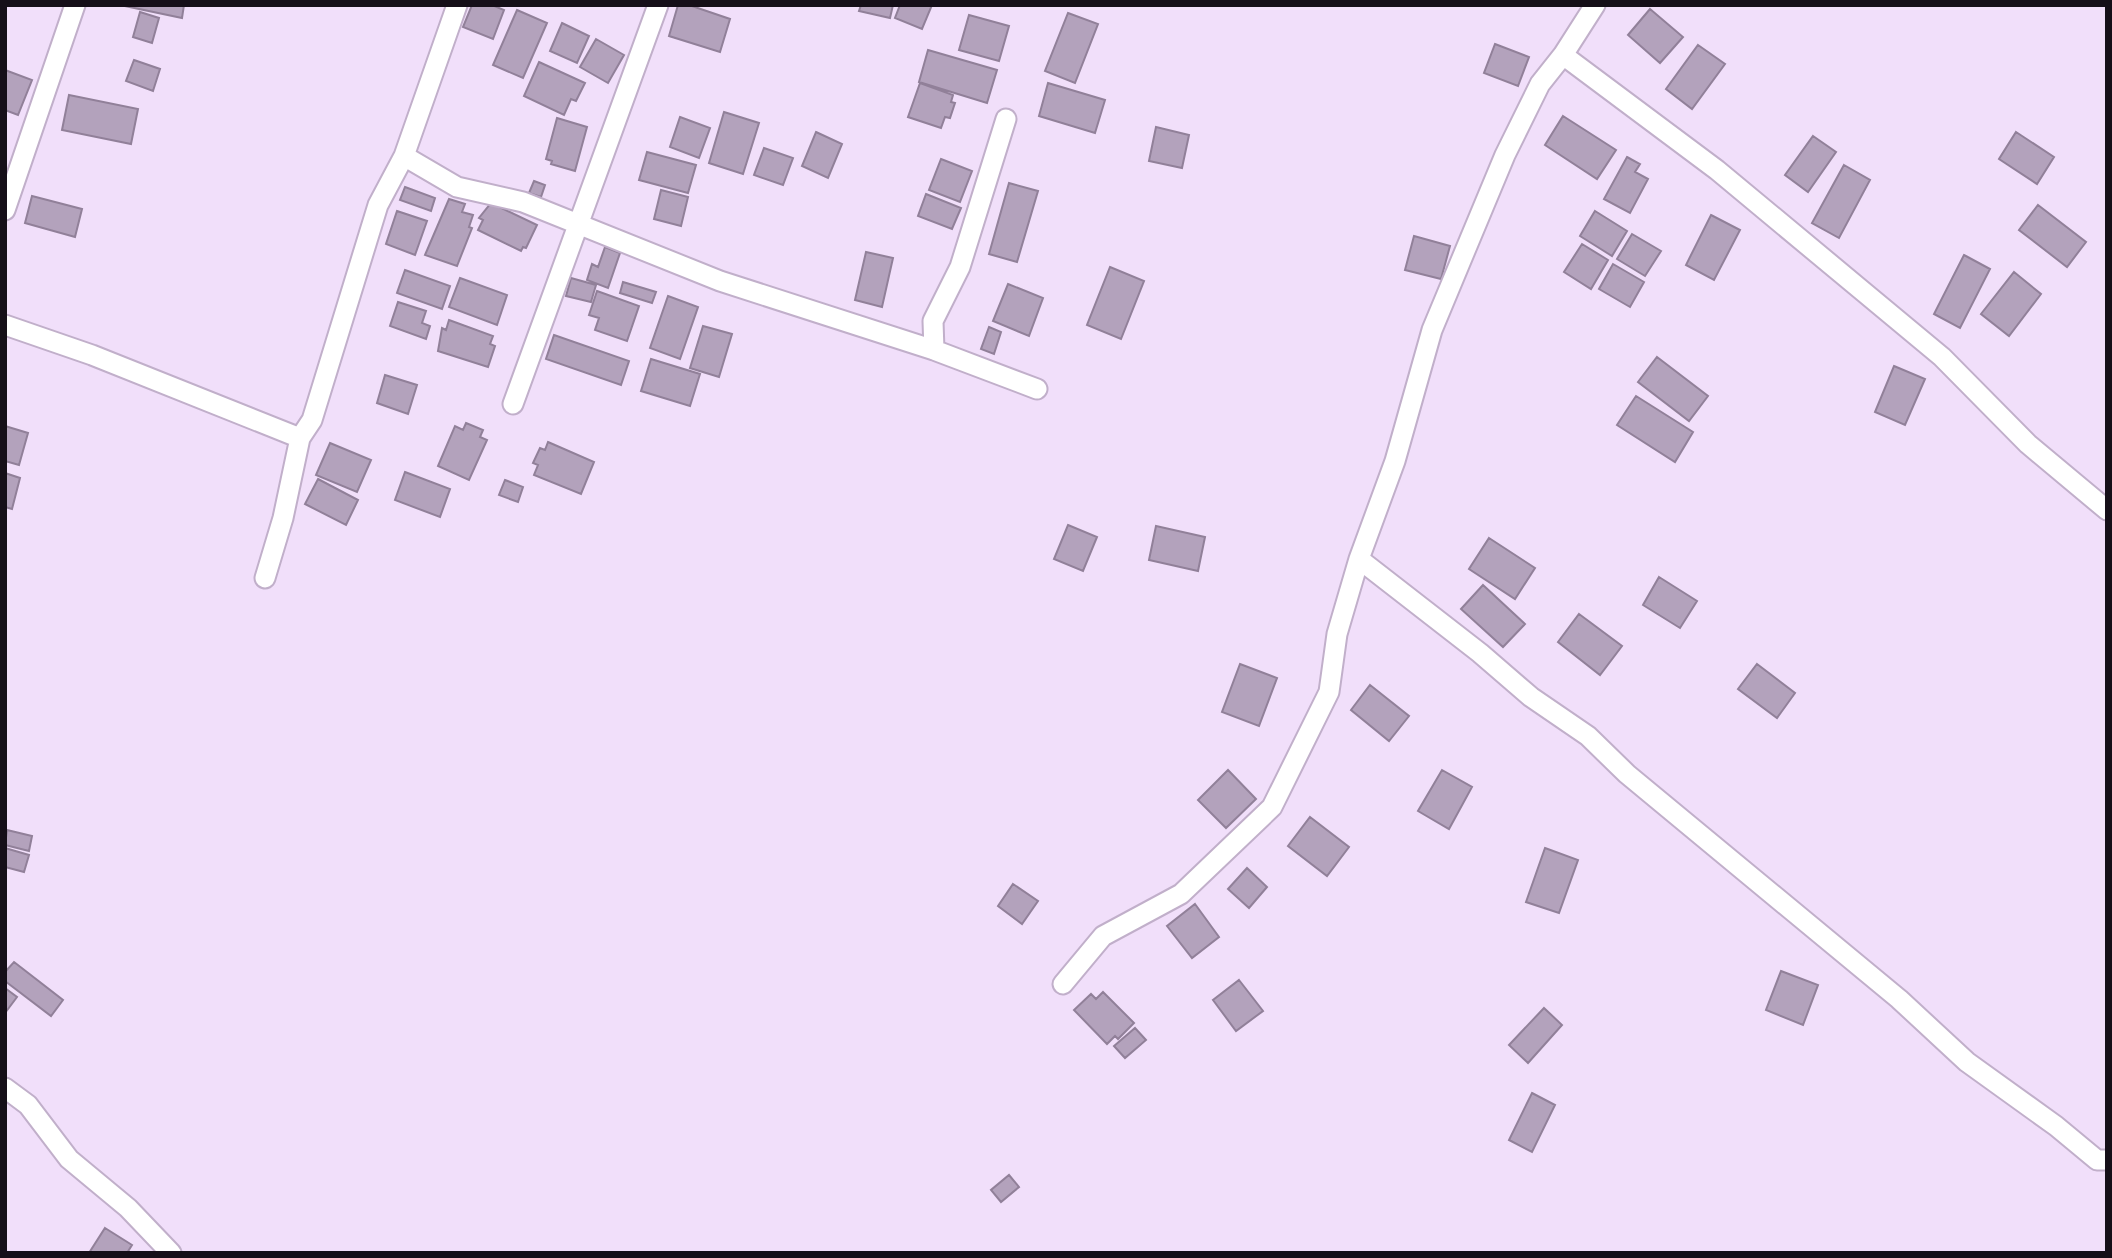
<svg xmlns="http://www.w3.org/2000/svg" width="2112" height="1258" font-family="Mulish,sans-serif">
  <rect width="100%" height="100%" fill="#f1dffa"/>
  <!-- building -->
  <path fill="#b3a2bc" stroke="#918099" stroke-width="2" d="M120 5H184L182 18Z
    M472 5H492L504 10 493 39 463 27Z
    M678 5H689L730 19 720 52 669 36Z
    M861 5H893L890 18 859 11Z
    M900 5H932L922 29 895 18Z
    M1650 9 1683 37 1660 63 1628 35Z
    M517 10 547 23 523 78 493 65Z
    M140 12 159 18 152 43 133 37Z
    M1068 13 1098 24 1075 83 1045 71Z
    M969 15 1009 26 999 61 959 50Z
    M562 23 589 36 577 63 550 51Z
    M596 39 624 55 608 83 580 67Z
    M1495 44 1529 57 1518 86 1484 73Z
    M1698 45 1725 64 1692 109 1666 89Z
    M928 50 997 70 987 103 919 82Z
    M134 60 160 69 153 91 126 81Z
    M539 62 585 83 576 101 571 99 564 115 524 96Z
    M5 70 32 80 18 115 5 110Z
    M920 83 953 95 951 102 955 103 950 118 945 117 941 128 908 117Z
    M1048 83 1105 100 1095 133 1039 116Z
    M69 95 138 109 131 144 62 130Z
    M724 112 759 123 743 174 709 163Z
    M1563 116 1616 150 1597 179 1545 145Z
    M680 117 710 128 699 158 670 147Z
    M557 118 587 127 575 171 551 164 552 161 546 159Z
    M1156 127 1189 135 1182 168 1149 161Z
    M816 132 842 144 828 178 802 166Z
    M2016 132 2054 157 2037 184 1999 159Z
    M1813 136 1836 152 1808 192 1785 175Z
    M764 148 793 158 783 185 754 175Z
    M647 152 696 165 688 193 639 180Z
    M1627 157 1640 164 1635 172 1648 179 1630 213 1604 199Z
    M941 159 972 171 960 202 929 190Z
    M1844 165 1870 180 1839 238 1812 223Z
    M534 181 545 185 541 197 529 193Z
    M1009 183 1038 191 1017 262 989 254Z
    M405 187 435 198 431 211 400 200Z
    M661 190 688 197 681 226 654 219Z
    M926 194 961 208 952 229 918 216Z
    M32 196 82 209 75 237 25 223Z
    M449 199 465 204 462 212 473 215 469 227 472 228 457 266 425 255Z
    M491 203 537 225 526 248 523 247 521 251 478 230 483 220 479 218Z
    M2038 205 2086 242 2067 267 2019 230Z
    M397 211 427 221 415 255 386 244Z
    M1595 211 1627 231 1612 256 1580 236Z
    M1711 215 1740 230 1714 280 1686 265Z
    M1632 234 1661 251 1645 276 1617 259Z
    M1414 236 1450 246 1441 279 1405 270Z
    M1582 244 1608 260 1591 289 1564 272Z
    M605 247 620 253 608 288 587 280 592 264 598 267Z
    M866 252 893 258 882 307 855 300Z
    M1964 255 1990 269 1960 328 1934 314Z
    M1613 264 1644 282 1630 307 1599 289Z
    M1110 267 1144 281 1121 339 1087 325Z
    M405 270 450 286 442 309 397 293Z
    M2014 272 2041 294 2009 336 1981 314Z
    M460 278 507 295 497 325 449 307Z
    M571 278 596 285 591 302 566 296Z
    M623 282 656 292 652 303 620 293Z
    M1008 284 1043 298 1029 336 993 321Z
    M597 291 639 306 627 341 595 330 599 318 589 315Z
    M668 296 698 307 680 359 650 348Z
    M398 302 426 311 422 323 430 326 426 339 390 326Z
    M449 320 493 336 490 344 495 346 488 367 438 351 442 328 446 330Z
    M703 326 732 334 719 377 690 368Z
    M989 327 1001 332 994 354 981 349Z
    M554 335 629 361 621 385 546 359Z
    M1657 357 1708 396 1689 421 1638 382Z
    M651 359 700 374 690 406 641 391Z
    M1894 366 1925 379 1905 425 1875 412Z
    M385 375 417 385 408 414 377 403Z
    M1636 396 1693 432 1675 462 1617 425Z
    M466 423 483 430 480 437 487 440 469 480 438 466 455 426 463 430Z
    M5 426 28 433 19 465 5 461Z
    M548 442 594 462 581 494 534 475 538 465 533 463 540 448 545 450Z
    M330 443 371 460 357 492 316 475Z
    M405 472 450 489 440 517 395 500Z
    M5 473 20 478 12 509 5 507Z
    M318 479 358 500 346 525 305 504Z
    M505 480 523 487 518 502 499 495Z
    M1068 525 1097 537 1083 571 1054 559Z
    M1156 526 1205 537 1198 571 1149 560Z
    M1489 538 1535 568 1515 599 1469 569Z
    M1659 577 1697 601 1680 628 1643 605Z
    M1483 585 1525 624 1503 647 1461 609Z
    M1579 614 1622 646 1600 675 1558 642Z
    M1240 664 1277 678 1259 726 1222 712Z
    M1757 664 1795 693 1777 718 1738 689Z
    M1370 685 1409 716 1389 741 1351 710Z
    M1228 770 1256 799 1226 828 1198 800Z
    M1442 770 1472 787 1449 829 1418 811Z
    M1310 817 1349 847 1327 876 1288 846Z
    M7 830 32 836 29 851 5 845Z
    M5 848 29 855 24 872 5 867Z
    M1545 848 1578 860 1559 913 1526 902Z
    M1247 868 1267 887 1249 908 1228 889Z
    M1013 884 1038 901 1022 924 998 906Z
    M1195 904 1219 937 1192 958 1167 926Z
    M14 962 63 1000 51 1016 5 981V972Z
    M1781 971 1818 985 1803 1025 1766 1010Z
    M1239 980 1263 1011 1236 1031 1213 1000Z
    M5 988 17 997 5 1013Z
    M1103 992 1134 1023 1118 1039 1115 1036 1107 1044 1074 1010 1091 994 1096 999Z
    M1544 1008 1562 1025 1528 1063 1509 1045Z
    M1135 1028 1146 1040 1125 1058 1114 1046Z
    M1532 1093 1555 1105 1532 1152 1509 1140Z
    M1009 1175 1019 1187 1001 1202 991 1190Z
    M105 1228 132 1245 127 1253H89Z"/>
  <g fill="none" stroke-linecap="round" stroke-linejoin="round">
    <defs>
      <path id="minor" d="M1595 5 1563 55 1717 170 1865 293 1942 357 2028 444 2107 510
        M404 156 457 187 523 202 720 281 934 350 1037 389
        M5 210 75 5
        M5 325 92 355 300 438
        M934 350 933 321 960 267 1006 119
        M513 404 658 5
        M1359 559 1480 653 1531 697 1588 736 1627 774 1899 999 1967 1062 2056 1126 2097 1160H2107
        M265 578 283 518 300 438 312 420 378 205 404 156 457 5
        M1063 984 1103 936 1181 894 1272 807 1329 692 1337 634 1359 559 1395 461 1432 330 1505 155 1540 84 1563 55
        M5 1088 28 1105 69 1159 128 1208 171 1253"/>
    </defs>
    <!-- minor casing -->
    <use href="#minor" stroke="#c1afca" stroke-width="23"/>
    <!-- minor -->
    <use href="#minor" stroke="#fff" stroke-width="19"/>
  </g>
  <!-- border -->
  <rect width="2112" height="1258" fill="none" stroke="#150f18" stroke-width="14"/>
</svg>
